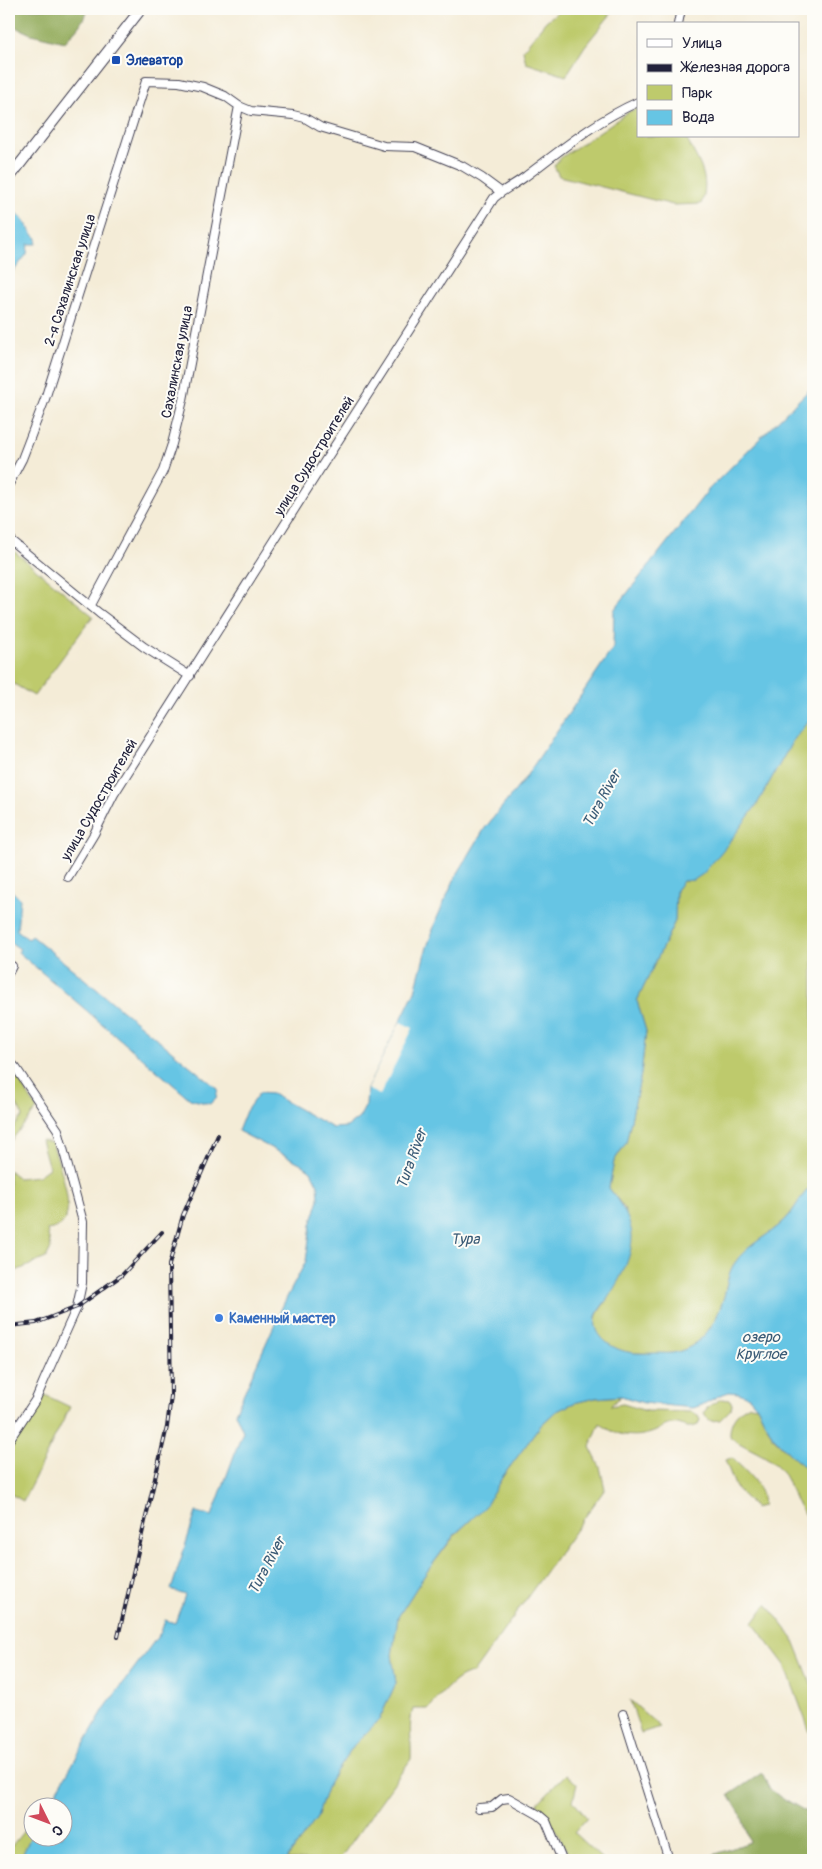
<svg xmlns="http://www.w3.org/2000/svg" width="822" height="1869" font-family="Pangolin,sans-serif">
  <rect width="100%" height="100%" fill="#fdfcf7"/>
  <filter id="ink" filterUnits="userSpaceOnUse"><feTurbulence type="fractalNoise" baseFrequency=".02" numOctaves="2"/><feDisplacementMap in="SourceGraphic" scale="10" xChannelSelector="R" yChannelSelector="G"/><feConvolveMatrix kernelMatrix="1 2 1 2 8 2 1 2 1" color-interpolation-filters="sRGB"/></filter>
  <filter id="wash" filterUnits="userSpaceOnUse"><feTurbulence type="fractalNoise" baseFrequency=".0096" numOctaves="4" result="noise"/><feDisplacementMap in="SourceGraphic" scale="20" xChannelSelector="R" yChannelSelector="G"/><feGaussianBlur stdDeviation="1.12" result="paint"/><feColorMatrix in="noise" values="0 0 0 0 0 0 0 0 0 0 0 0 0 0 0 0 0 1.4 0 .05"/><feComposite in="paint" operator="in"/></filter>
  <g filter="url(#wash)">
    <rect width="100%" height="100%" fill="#f4ecd7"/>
    <!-- green -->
    <path fill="#beca6c" stroke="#707654" d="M562 9H615L585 46 566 76 526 63 523 50 546 21Z
      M638 108V136H685C697 160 712 177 701 204L673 205 559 176 554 166 559 159 630 111Z
      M9 547 93 616 34 696 9 681Z
      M813 715V1185C800 1195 796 1209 785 1220 769 1236 747 1245 734 1264 727 1275 727 1288 723 1300 716 1323 702 1346 677 1352 666 1355 645 1353 632 1353 619 1352 599 1342 596 1329 592 1315 604 1307 609 1295 613 1288 613 1277 614 1269 618 1249 621 1229 625 1209L609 1188 614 1161 626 1143 641 1074 646 1031 637 1001 675 921 676 890 683 881 694 880 756 806 792 742Z
      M9 1068 13 1071 37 1109 9 1143V1133L23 1116 9 1091Z
      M41 1140 52 1143C58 1160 75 1206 64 1221 60 1227 54 1229 47 1230L51 1248 46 1258 9 1274V1170L18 1178 38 1176 49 1168Z
      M43 1394 70 1407 23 1501 9 1493V1447Z
      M621 1396 610 1406 623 1404 646 1411 692 1412 698 1416 700 1420 698 1425C683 1431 683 1422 672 1424 664 1425 658 1431 651 1433 633 1439 613 1435 600 1423L590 1447 600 1467 605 1489 473 1673C454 1675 441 1696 428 1709H413C408 1726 412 1741 411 1759L339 1860H286L317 1818 329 1782 354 1745 379 1720 396 1683 392 1655 398 1617 426 1573 456 1534 485 1506 503 1476 541 1425 555 1412 574 1403 595 1398Z
      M721 1399 730 1400 732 1404 731 1409 720 1420 711 1421 706 1417 704 1412 709 1406Z
      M750 1405 757 1406 773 1438 794 1458 813 1474V1528C807 1519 802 1510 796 1501 790 1491 788 1479 780 1469 767 1454 746 1449 730 1437 729 1422 736 1411 750 1405Z
      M732 1458C744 1470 766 1487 762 1506L755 1508 736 1488 725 1460Z
      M767 1604 793 1638 813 1688V1753L811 1735 785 1665 753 1623Z
      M630 1700 660 1727 641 1733Z
      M566 1774 577 1784 573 1801 587 1818 574 1833 603 1860H571L548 1815 537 1804Z
      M32 1821V1834L20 1860H9V1849Z"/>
    <!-- forest -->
    <path fill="#96ae60" stroke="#5c684e" d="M9 9H89L79 26 65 42 31 34 9 24Z
      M762 1773 771 1791 805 1811 813 1812V1860H699L750 1842 741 1815 729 1795Z"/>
    <!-- water -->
    <path fill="#66c5e4" stroke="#447490" d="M18 214C27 221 29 233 37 238L36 244H28L27 254 9 277V223L11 216Z
      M813 386V715L792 742 756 806 728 844 703 874 694 880 683 881 676 890 675 921 637 1001 646 1031 641 1074 626 1143 614 1161 609 1188C619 1202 631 1218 632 1236 632 1259 620 1279 608 1298 604 1304 597 1311 596 1317 592 1336 612 1349 628 1352 637 1354 649 1353 658 1353 664 1353 672 1354 677 1352 702 1346 716 1323 723 1300 727 1288 727 1275 734 1264 748 1243 768 1237 785 1220 796 1209 800 1195 813 1185V1474L794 1458 773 1437 757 1406 749 1397 739 1393 729 1392 720 1395 702 1405 693 1408 644 1403 621 1396 595 1398 574 1403 555 1412 541 1425 503 1476 485 1507 455 1534 426 1573 398 1617 392 1655 396 1683 379 1720 354 1745 329 1782 317 1818 286 1860H20L32 1834V1836H62V1806H46L60 1786 104 1709 161 1632 165 1620 175 1623 185 1595 171 1590 196 1512 212 1516 243 1431 235 1413 284 1303 306 1261 311 1225 319 1199 318 1185 311 1171 300 1163 238 1131 246 1111 259 1093 272 1094 333 1128 347 1127 359 1118 366 1105 367 1089 415 991 425 953 437 918 455 878 485 828 523 781 613 648 614 610 709 489Z
      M9 888 20 899 17 930 28 939 31 935 218 1089 216 1098 210 1104 190 1099 18 952 20 949 10 942H9Z"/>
    <!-- pier -->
    <path fill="#f4ecd7" d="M400 1022 413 1028 380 1095 367 1089Z"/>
  </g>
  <g filter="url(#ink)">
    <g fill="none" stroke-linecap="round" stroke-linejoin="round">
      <defs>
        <path id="street" d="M678 24 681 9
          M9 484 22 459 45 399 146 81 179 82 203 87 225 96 239 106 251 111 293 115 305 118 320 127 384 146 415 147 462 166 482 178 501 192
          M9 539 99 613 144 647 190 676
          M91 605 163 471 172 444 183 400 239 106
          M68 877 94 834 114 794 325 461 494 198C504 189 516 184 526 176 562 149 597 120 638 102
          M9 972 12 966
          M9 1061 16 1068 58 1130 83 1222 82 1283 77 1307 46 1376 36 1399 9 1440
          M623 1714 669 1860
          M479 1808 492 1807 502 1799 509 1798 539 1815 546 1821 562 1860"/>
        <path id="secondary" d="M9 178 141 9"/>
      </defs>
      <!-- street casing -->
      <use href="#street" stroke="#424052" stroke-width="10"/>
      <!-- secondary casing -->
      <use href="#secondary" stroke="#424052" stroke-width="12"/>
      <!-- street -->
      <use href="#street" stroke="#fff" stroke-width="8"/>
      <!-- secondary -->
      <use href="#secondary" stroke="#fff" stroke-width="10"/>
      <defs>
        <path id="rail" d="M9 1326 36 1323 77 1307 122 1275 162 1232
          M118 1637 167 1427 171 1396 169 1265 183 1215 218 1135"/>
      </defs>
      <!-- rail casing -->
      <use href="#rail" stroke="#22223b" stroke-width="4"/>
      <!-- rail -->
      <use href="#rail" stroke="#fdfcf7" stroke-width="2" stroke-dasharray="5.5" stroke-linecap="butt"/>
    </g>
  </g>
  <!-- markers -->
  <rect fill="#1a4fb4" stroke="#fdfcf7" stroke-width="2" x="111" y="55" width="10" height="10" rx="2.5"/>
  <circle fill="#3f7fe0" stroke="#fdfcf7" stroke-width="2" cx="219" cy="1318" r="5"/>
  <g text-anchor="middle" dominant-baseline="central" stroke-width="4" stroke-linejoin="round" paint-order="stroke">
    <!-- transit labels -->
    <g font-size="14" font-weight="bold" fill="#164399" stroke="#fdfcf7" text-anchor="start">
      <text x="126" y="60">Элеватор</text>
    </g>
    <!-- street labels -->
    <g font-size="14" fill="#22223b" stroke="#fdfcf7">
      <text transform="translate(70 280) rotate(-72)">2-я Сахалинская улица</text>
      <text transform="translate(177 362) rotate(-79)">Сахалинская улица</text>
      <text transform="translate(314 456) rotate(-58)">улица Судостроителей</text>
      <text transform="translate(99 800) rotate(-60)">улица Судостроителей</text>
    </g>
    <!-- shop labels -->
    <g font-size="14" font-weight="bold" fill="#366cbe" stroke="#fdfcf7" text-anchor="start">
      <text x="229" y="1318">Каменный мастер</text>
    </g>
    <!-- water labels -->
    <g font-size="15" font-style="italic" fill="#3a5b76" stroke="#fdfcf7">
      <text transform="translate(602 799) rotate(-61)">Tura River</text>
      <text transform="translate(412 1159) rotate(-70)">Tura River</text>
      <text x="465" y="1239">Тура</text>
      <text x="761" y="1337">озеро<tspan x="761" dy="17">Круглое</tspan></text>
      <text transform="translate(267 1566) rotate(-62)">Tura River</text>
    </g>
  </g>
  <!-- margin -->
  <rect width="822" height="1869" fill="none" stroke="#fdfcf7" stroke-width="30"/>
  <!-- legend -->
  <rect x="637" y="22" width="162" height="115" fill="#fdfcf7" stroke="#a5a5ac"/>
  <rect x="647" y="39" width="25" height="8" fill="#ffffff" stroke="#a5a5ac"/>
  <text x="682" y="48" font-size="15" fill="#22223b">Улица</text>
  <rect x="647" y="64" width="25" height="8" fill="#22223b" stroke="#a5a5ac"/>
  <text x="682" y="72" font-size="15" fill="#22223b">Железная дорога</text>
  <rect x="647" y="85" width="25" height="15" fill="#beca6c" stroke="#a5a5ac"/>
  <text x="682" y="98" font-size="15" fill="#22223b">Парк</text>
  <rect x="647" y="110" width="25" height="15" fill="#66c5e4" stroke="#a5a5ac"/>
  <text x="682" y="122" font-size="15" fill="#22223b">Вода</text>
  <!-- north arrow -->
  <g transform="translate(48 1822) rotate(132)"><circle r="24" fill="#fdfcf7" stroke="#a5a5ac"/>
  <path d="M0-4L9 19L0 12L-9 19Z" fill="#d1495b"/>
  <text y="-8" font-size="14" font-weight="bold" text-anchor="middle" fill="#22223b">С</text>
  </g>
</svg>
